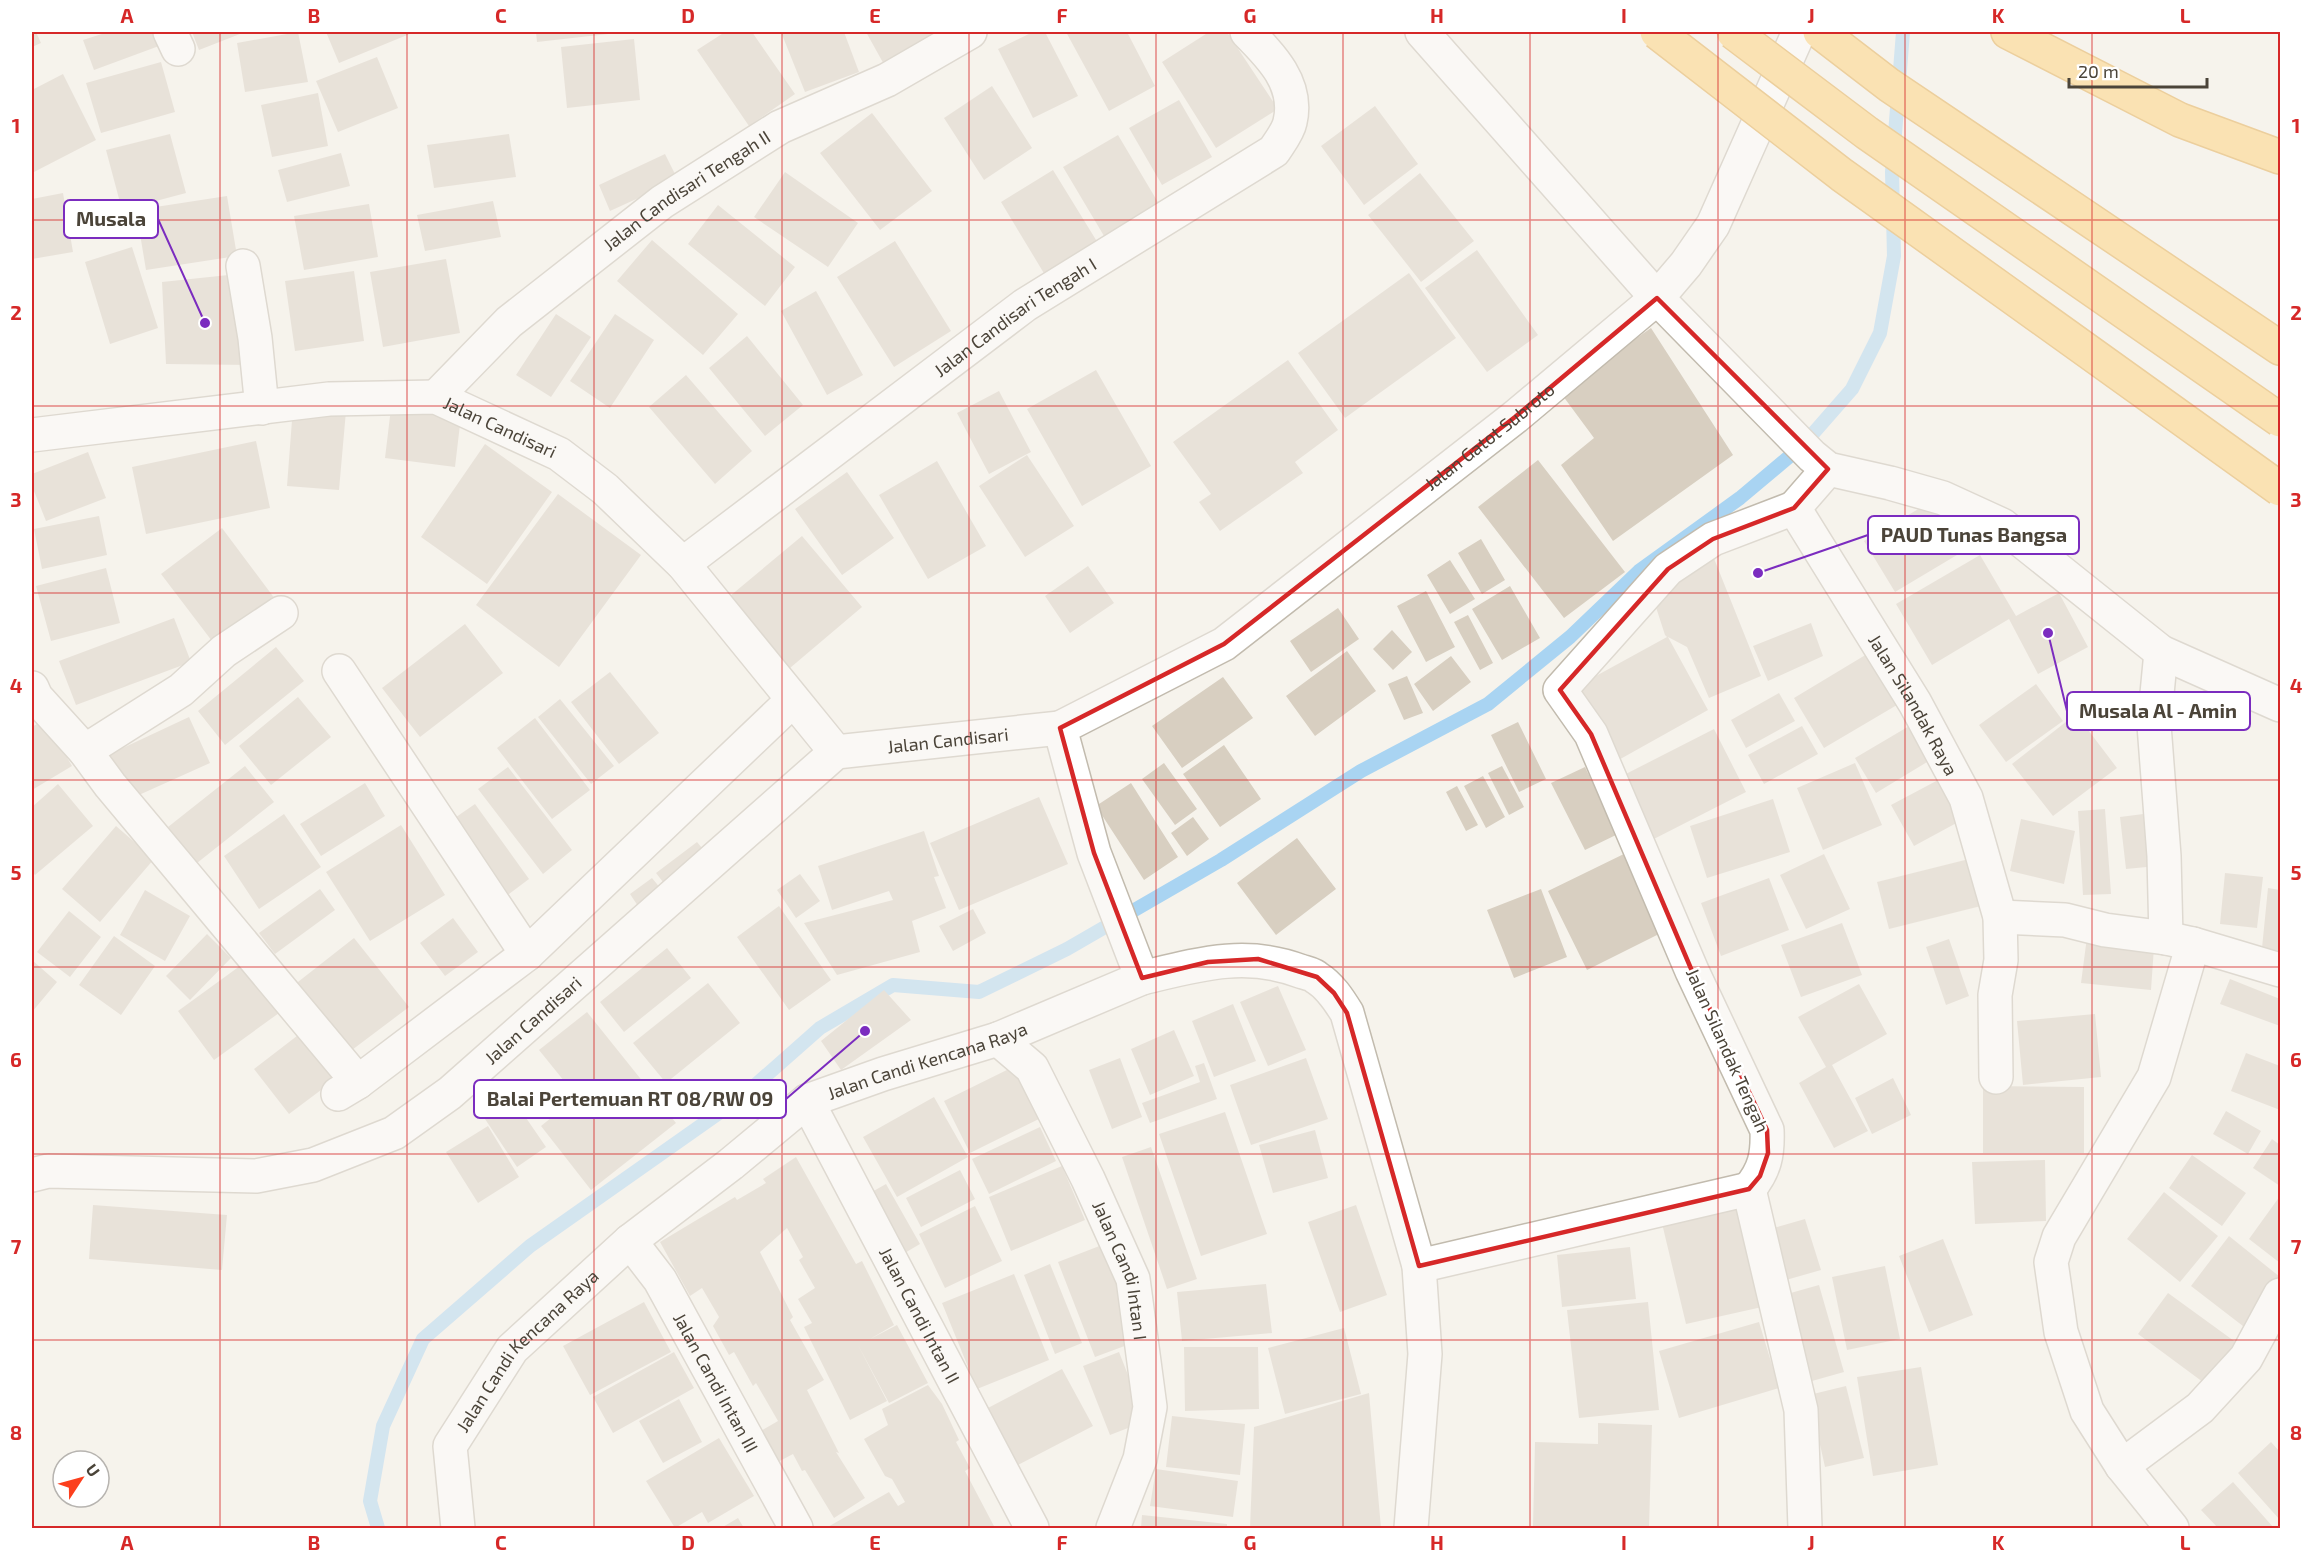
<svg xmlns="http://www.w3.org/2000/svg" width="2312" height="1560" font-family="'Exo 2',sans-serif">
  <rect width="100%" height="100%" fill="#f6f3ec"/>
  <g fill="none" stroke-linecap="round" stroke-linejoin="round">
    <!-- stream -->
    <path stroke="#a9d4f2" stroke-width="14" d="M378 1528 370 1501 383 1426 423 1339 530 1246 743 1096 820 1028 893 985 979 992 1067 949 1221 860 1361 771 1488 704 1570 637 1639 571 1740 498 1803 445 1852 389 1880 333 1894 256 1892 172 1903 32"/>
  </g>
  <!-- building -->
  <path fill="#d8cfc1" d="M32 32H36L41 43 32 47Z
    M108 32H154L159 46 94 70 83 40Z
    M192 32H245L199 50Z
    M298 32 308 82 245 92 237 43Z
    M326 32H411L412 33 339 63Z
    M536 32H608V34L537 42Z
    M725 32H752L795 94 749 126 697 50Z
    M781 32H844L859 72 805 92Z
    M866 32H938L942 39 886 68Z
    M1033 32H1045L1078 96 1033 118 998 49Z
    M1066 32H1127L1155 86 1109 111Z
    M1209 32H1227L1278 109 1216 148 1162 62Z
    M634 39 640 100 567 108 561 47Z
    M377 57 398 108 338 132 316 81Z
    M161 62 175 112 101 133 86 83Z
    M63 74 96 140 32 173V90Z
    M992 86 1032 148 984 180 944 118Z
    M318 93 328 146 272 157 261 105Z
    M1179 100 1212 157 1162 185 1129 128Z
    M1375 106 1418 164 1364 205 1321 146Z
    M872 113 932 191 880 230 820 153Z
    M170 134 186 193 122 210 106 150Z
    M509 134 516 177 434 188 427 145Z
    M1118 135 1162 209 1107 241 1063 167Z
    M341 153 350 186 287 202 278 170Z
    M665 154 678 180 610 211 599 185Z
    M1053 170 1101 248 1048 280 1001 202Z
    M785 172 858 223 828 267 754 217Z
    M1420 173 1474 241 1421 282 1368 215Z
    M63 193 73 252 32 259V199Z
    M227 196 237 256 146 270 136 210Z
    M493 201 501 237 425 251 417 215Z
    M369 204 378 257 304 270 294 216Z
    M718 205 795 267 765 306 688 244Z
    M652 240 738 314 703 355 617 281Z
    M895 241 951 331 894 367 837 277Z
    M132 247 158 328 110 344 85 262Z
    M1477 250 1538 335 1487 372 1425 288Z
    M446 259 460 333 383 347 370 272Z
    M354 271 364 341 295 351 285 281Z
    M1409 273 1456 338 1345 418 1298 353Z
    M238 274 251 365 166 364 162 282Z
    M816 291 863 375 827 395 781 311Z
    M556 314 591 337 551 397 516 375Z
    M615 314 654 340 610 408 570 381Z
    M1651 328 1733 455 1613 541 1561 465 1594 438 1560 392Z
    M747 336 803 405 765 436 709 368Z
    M1288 360 1338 430 1295 462 1303 473 1220 531 1199 502 1211 494 1173 442Z
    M1096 370 1151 466 1082 506 1027 409Z
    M686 375 752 451 715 484 649 407Z
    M999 391 1031 452 989 474 957 413Z
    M293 407 346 411 339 490 287 486Z
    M391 408 461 416 455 467 385 458Z
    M256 441 270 508 146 534 132 467Z
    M485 444 552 492 487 584 421 537Z
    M88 452 106 498 46 521 32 486V474Z
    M1027 455 1074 526 1025 557 979 486Z
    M1538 460 1625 572 1564 618 1478 507Z
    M937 461 986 546 928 579 879 495Z
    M847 472 894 538 842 575 795 509Z
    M558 494 641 555 559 667 476 605Z
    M1932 501 1962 552 1895 592 1864 541Z
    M99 516 107 555 42 569 34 529Z
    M222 528 275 599 215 645 161 574Z
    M802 536 862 607 790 668 730 596Z
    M1481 539 1505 580 1482 594 1458 553Z
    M1711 551 1761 676 1709 698 1687 647 1668 637 1708 710 1615 762 1574 688 1667 637 1665 635 1652 595Z
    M1980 555 2016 616 2059 593 2088 647 2038 674 2009 619 1932 665 1896 604Z
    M1450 560 1475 599 1450 614 1427 575Z
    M1088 566 1114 603 1070 633 1045 596Z
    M106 568 120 623 51 641 36 586Z
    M1510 586 1540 638 1502 660 1472 609Z
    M1426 591 1455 647 1426 662 1397 606Z
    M1338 608 1359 639 1311 672 1290 641Z
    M1468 615 1493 663 1480 670 1454 622Z
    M174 618 191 662 76 705 59 661Z
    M1811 623 1823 656 1768 681 1753 646Z
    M465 624 503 673 420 737 382 688Z
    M1392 630 1412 652 1393 670 1373 649Z
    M276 647 304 681 225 745 198 711Z
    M1347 651 1376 691 1315 736 1286 696Z
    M1872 651 1902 702 1824 748 1794 698Z
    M1451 656 1471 682 1433 711 1414 684Z
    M610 672 659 733 619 764 571 702Z
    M1407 676 1423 713 1404 720 1388 684Z
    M1223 677 1253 718 1182 768 1152 726Z
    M2036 684 2063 721 2006 762 1979 725Z
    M1779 693 1795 721 1746 748 1731 720Z
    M298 697 331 737 271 785 239 746Z
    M560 699 614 766 591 784 538 717Z
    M2076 714 2117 768 2053 816 2012 764Z
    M189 717 210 763 130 799 110 754Z
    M535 718 590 790 552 819 497 748Z
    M45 719 72 766 32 790V727Z
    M1518 722 1546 779 1519 792 1491 735Z
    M1916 722 1937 756 1876 793 1855 758Z
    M1802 726 1818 754 1764 784 1748 755Z
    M1714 729 1746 792 1648 842 1616 779Z
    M1224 745 1261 799 1220 827 1183 774Z
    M1164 763 1197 809 1175 825 1142 779Z
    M1855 763 1882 825 1823 850 1797 788Z
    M245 766 274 802 197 863 168 827Z
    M1502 766 1524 807 1509 815 1488 773Z
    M508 767 572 850 543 874 478 789Z
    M1585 767 1618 834 1585 850 1551 783Z
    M1483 776 1505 817 1486 828 1464 786Z
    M1940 779 1962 820 1914 846 1891 805Z
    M365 783 385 816 321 856 300 824Z
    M1131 783 1178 857 1144 880 1096 806Z
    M58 784 93 826 35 875 32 871V807Z
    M1457 786 1478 825 1466 831 1446 792Z
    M1039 797 1068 864 959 910 930 843Z
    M1773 799 1790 852 1707 878 1690 826Z
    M475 804 529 879 501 900 446 824Z
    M2105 809 2111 894 2083 895 2078 811Z
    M2151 813 2157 866 2126 869 2120 817Z
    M284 814 321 867 259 909 224 856Z
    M1193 817 1209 839 1187 856 1171 833Z
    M2021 819 2075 831 2064 884 2010 871Z
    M401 825 445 895 370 941 326 872Z
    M116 826 154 859 100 922 62 889Z
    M924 831 939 876 934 877 946 908 912 921 920 952 837 975 804 923 893 900 889 891 832 910 818 866Z
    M1297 838 1336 889 1276 935 1237 883Z
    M697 842 707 854 666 886 656 873Z
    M1630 851 1669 929 1587 970 1548 891Z
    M1824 854 1850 909 1806 929 1780 875Z
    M1969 859 1981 906 1889 929 1877 882Z
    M2225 873 2263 877 2257 928 2220 924Z
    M800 874 820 901 796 918 777 890Z
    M652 878 661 889 638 906 630 894Z
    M1769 878 1789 930 1721 956 1701 903Z
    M2268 888 2280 890V960L2261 958Z
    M320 889 335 910 275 954 259 933Z
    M1541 889 1567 957 1514 978 1487 910Z
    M145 890 190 916 165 961 120 935Z
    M779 906 831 980 789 1010 737 937Z
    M973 909 986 933 953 951 939 926Z
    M69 911 101 937 70 977 37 952Z
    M453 918 478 952 445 976 420 943Z
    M1842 923 1862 975 1801 997 1781 945Z
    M207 934 231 958 190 1000 166 976Z
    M114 936 155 966 121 1015 79 985Z
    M2087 937 2154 947 2151 990 2081 983Z
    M354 938 409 1007 344 1056 289 989Z
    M1949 939 1969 996 1946 1005 1926 947Z
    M667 948 691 978 624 1032 600 1002Z
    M32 960 57 982 32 1012Z
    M244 963 279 1013 214 1060 178 1011Z
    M2230 979 2280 999V1026L2220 1004Z
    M708 983 740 1023 666 1083 633 1043Z
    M1859 984 1887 1034 1832 1065 1868 1131 1834 1148 1799 1083 1826 1067 1798 1017Z
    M1278 986 1306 1050 1268 1066 1240 1002Z
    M884 990 911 1020 841 1070 821 1041Z
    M1233 1004 1256 1061 1214 1077 1192 1021Z
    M587 1012 676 1123 591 1190 541 1126 577 1097 539 1050Z
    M2095 1014 2101 1077 2023 1085 2017 1021Z
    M306 1029 341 1075 289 1114 254 1069Z
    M1174 1030 1194 1076 1150 1095 1131 1049Z
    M2246 1053 2280 1066V1110L2231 1091Z
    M1120 1058 1142 1117 1112 1129 1089 1070Z
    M1306 1058 1328 1119 1251 1145 1230 1085Z
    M1021 1063 1047 1115 970 1153 944 1101Z
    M1204 1063 1217 1099 1150 1123 1142 1103 1200 1082 1195 1066Z
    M1893 1078 1911 1115 1872 1134 1855 1098Z
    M1983 1086 2084 1087V1153H1983Z
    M505 1087 546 1147 517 1167 477 1107Z
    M934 1097 968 1157 897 1197 863 1137Z
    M2226 1111 2261 1131 2248 1154 2213 1134Z
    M1225 1112 1267 1234 1201 1256 1159 1134Z
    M488 1126 519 1177 478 1203 446 1152Z
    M1040 1127 1056 1161 989 1194 972 1159Z
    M1315 1130 1328 1178 1273 1193 1259 1145Z
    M2272 1139 2280 1145V1186L2253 1168Z
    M1151 1147 1197 1279 1167 1289 1122 1157Z
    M2192 1155 2246 1193 2222 1226 2169 1188Z
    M796 1157 856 1264 862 1261 894 1325 870 1339 897 1325 928 1383 889 1403 858 1345 887 1401 850 1420 804 1327 812 1323 798 1299 815 1288 799 1260 803 1257 787 1228 760 1252 793 1317 790 1320 824 1380 807 1390 839 1453 836 1452 865 1498 834 1518 805 1470 802 1471 793 1454 776 1463 759 1432 778 1421 756 1383 753 1386 734 1352 729 1355 713 1326 719 1317 702 1288 690 1296 660 1242 735 1197 737 1200 766 1183 763 1179Z
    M2045 1160 2046 1221 1975 1224 1972 1162Z
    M1062 1166 1085 1220 1011 1251 989 1197Z
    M960 1170 975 1199 921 1227 906 1198Z
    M886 1184 920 1244 903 1254 870 1193Z
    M2164 1192 2218 1236 2180 1282 2127 1239Z
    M2280 1196V1263L2249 1239Z
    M1737 1198 1762 1307 1686 1324 1660 1215Z
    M93 1205 227 1215 222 1270 89 1259Z
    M1356 1205 1387 1295 1340 1312 1308 1222Z
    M975 1206 1002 1261 945 1288 919 1234Z
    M1805 1219 1821 1270 1786 1280 1770 1229Z
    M2229 1236 2280 1277V1281L2252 1333 2191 1286Z
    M1943 1239 1973 1315 1929 1332 1899 1256Z
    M1102 1245 1138 1341 1095 1357 1058 1262Z
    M1630 1247 1636 1299 1562 1307 1557 1255Z
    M1050 1264 1082 1343 1055 1354 1024 1275Z
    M1885 1266 1900 1339 1847 1350 1832 1277Z
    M1014 1274 1049 1360 977 1389 942 1303Z
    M1266 1284 1272 1333 1182 1341 1177 1292Z
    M1819 1285 1844 1372 1812 1381 1787 1294Z
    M2168 1293 2241 1346 2211 1388 2138 1334Z
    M644 1302 671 1352 590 1395 563 1346Z
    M1648 1302 1659 1410 1579 1418 1567 1310Z
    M1759 1322 1779 1388 1679 1418 1659 1351Z
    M1344 1328 1361 1394 1285 1414 1268 1348Z
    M1184 1347H1258L1259 1409 1185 1411Z
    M674 1352 694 1388 613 1433 593 1397Z
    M1119 1352 1146 1421 1110 1435 1083 1366Z
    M1921 1367 1938 1465 1873 1476 1857 1377Z
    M1062 1369 1093 1426 1016 1466 986 1409Z
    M928 1385 942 1404 959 1440 956 1442 970 1468 965 1471 995 1528H826L889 1492 898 1506 905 1502 892 1479 885 1476 864 1439 888 1425 882 1409Z
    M1846 1386 1864 1458 1825 1467 1809 1395Z
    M1369 1393 1381 1528H1250L1254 1427Z
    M679 1399 702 1442 663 1463 639 1421Z
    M1172 1416 1245 1424 1240 1475 1166 1467Z
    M1598 1423 1652 1425 1649 1528 1533 1527 1535 1442 1598 1444Z
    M719 1438 754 1496 708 1523 702 1512 675 1528 646 1481Z
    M2271 1442 2280 1452V1520L2238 1473Z
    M1156 1469 1238 1481 1233 1517 1150 1506Z
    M2233 1482 2274 1528H2218L2201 1510Z
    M1142 1515 1227 1524V1528H1141Z
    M738 1518 744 1528H721Z"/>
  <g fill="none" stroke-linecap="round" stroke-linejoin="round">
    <defs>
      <g id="minor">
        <path d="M170 32 178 49"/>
        <path d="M1422 32 1657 298 1812 456 1828 469 1890 483 1943 498 2002 525 2161 652 2280 705"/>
        <path d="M243 266 255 338 262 408"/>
        <path id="s1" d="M436 397 509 322 662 202 780 127 887 80 970 32"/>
        <path id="s2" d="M32 435 329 399 436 397 559 454 605 489 683 564 836 752"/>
        <path id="s3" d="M1828 469 1794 508 1915 703 1966 798 2000 917 2001 960 1995 995 1996 1077"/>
        <path id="s4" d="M683 564 1025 305 1274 151C1279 143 1288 132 1290 122 1299 84 1271 56 1247 32"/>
        <path d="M2161 652 2154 725 2164 856 2166 938"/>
        <path d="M339 671 527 954"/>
        <path d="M32 688 36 697 85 751 110 785 358 1082"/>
        <path d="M85 751 181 690 224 651 281 613"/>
        <path d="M2000 917 2065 920 2105 930 2166 938 2193 944 2280 970"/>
        <path d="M1142 978C1196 965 1245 950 1300 971 1306 973 1313 974 1317 978 1330 986 1339 1000 1347 1013L1419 1266 1425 1354 1411 1528"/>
        <path id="s5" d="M998 1039 1032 1068 1088 1179 1133 1279 1150 1407 1140 1459 1113 1528"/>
        <path d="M338 1094 358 1082 527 954 793 700"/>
        <path id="s6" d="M807 1101 1032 1528"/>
        <path id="s7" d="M32 1175 48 1171 256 1176 313 1165 394 1133 450 1093 836 752 1060 728"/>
        <path d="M1749 1189C1765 1170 1768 1154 1767 1130L1692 971 1591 734 1560 690 1668 569 1713 539 1794 508"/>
        <path d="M1749 1189 1801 1410 1805 1528"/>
        <path id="s8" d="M630 1241 660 1280 796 1528"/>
        <path d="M1419 1266 1749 1189"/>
        <path d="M2122 1466 2200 1408 2246 1358 2280 1295"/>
        <path d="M2172 1528 2122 1466 2087 1411 2061 1332 2051 1262 2059 1237 2154 1077 2193 944"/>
      </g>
      <g id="tertiary">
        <path id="s9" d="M458 1528 450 1446 512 1349 630 1241 731 1164 807 1101 883 1074 998 1039 1142 978 1094 853 1060 728 1224 644 1515 417 1657 298 1686 264 1713 225 1799 32"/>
      </g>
      <path id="motorway" d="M1820 32 1889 85 2280 348
        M2008 32 2180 120 2280 157"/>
    </defs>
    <!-- minor casing -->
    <use href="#minor" stroke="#c2bbae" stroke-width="36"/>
    <!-- tertiary casing -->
    <use href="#tertiary" stroke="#c2bbae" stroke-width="36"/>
    <!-- motorway casing -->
    <use href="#motorway" stroke="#e0a43c" stroke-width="36"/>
    <!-- minor -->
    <use href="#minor" stroke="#fff" stroke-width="33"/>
    <!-- tertiary -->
    <use href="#tertiary" stroke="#fff" stroke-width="33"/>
    <!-- motorway -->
    <use href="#motorway" stroke="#ffcf6e" stroke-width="33"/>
    <defs>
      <path id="motorway-bridge" d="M1657 32 1842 175 2280 489
        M1733 32 1867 133 2280 420"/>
    </defs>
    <!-- motorway-bridge casing -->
    <use href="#motorway-bridge" stroke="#e0a43c" stroke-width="36" stroke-linecap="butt"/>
    <!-- motorway-bridge -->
    <use href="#motorway-bridge" stroke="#ffcf6e" stroke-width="33"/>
  </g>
  <!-- marked area -->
  <path d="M0 0H2312V1560H0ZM1657 298 1828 469 1794 508 1713 539 1668 569 1560 690 1591 734 1692 971 1767 1130 1768 1153 1760 1176 1749 1189 1419 1266 1347 1013 1334 993 1317 977 1258 959 1208 962 1142 978 1094 853 1060 728 1224 644 1515 417Z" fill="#f6f3ec" fill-opacity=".55" fill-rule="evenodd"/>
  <path fill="none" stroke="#d62828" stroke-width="4.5" stroke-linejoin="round" d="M1657 298 1828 469 1794 508 1713 539 1668 569 1560 690 1591 734 1692 971 1767 1130 1768 1153 1760 1176 1749 1189 1419 1266 1347 1013 1334 993 1317 977 1258 959 1208 962 1142 978 1094 853 1060 728 1224 644 1515 417Z"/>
  <!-- grid -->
  <path fill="none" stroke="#d62828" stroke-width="1.5" stroke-opacity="0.55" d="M220 32V1528M407 32V1528M594 32V1528M782 32V1528M969 32V1528M1156 32V1528M1343 32V1528M1530 32V1528M1718 32V1528M1905 32V1528M2092 32V1528M32 220H2280M32 406H2280M32 593H2280M32 780H2280M32 967H2280M32 1154H2280M32 1340H2280"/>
  <g text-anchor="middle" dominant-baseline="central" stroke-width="5" stroke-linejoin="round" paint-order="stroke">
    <!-- street labels -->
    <g font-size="18" fill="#4b4439" stroke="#fff">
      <text stroke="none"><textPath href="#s1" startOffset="326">Jalan Candisari Tengah II</textPath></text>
      <text stroke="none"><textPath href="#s4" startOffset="414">Jalan Candisari Tengah I</textPath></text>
      <text stroke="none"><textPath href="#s2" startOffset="477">Jalan Candisari</textPath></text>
      <text stroke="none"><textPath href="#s9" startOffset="1725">Jalan Gatot Subroto</textPath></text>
      <text stroke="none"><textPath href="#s3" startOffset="282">Jalan Silandak Raya</textPath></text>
      <text stroke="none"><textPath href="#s7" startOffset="1066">Jalan Candisari</textPath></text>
      <text stroke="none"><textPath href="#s7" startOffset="549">Jalan Candisari</textPath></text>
      <text transform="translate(1728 1050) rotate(66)">Jalan Silandak Tengah</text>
      <text stroke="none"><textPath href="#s9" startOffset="710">Jalan Candi Kencana Raya</textPath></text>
      <text stroke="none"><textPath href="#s5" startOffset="267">Jalan Candi Intan I</textPath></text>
      <text stroke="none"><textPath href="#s6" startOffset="242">Jalan Candi Intan II</textPath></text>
      <text stroke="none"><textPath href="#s9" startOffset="206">Jalan Candi Kencana Raya</textPath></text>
      <text stroke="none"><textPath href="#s8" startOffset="166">Jalan Candi Intan III</textPath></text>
    </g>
  </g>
  <!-- callouts -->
  <path fill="none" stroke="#7b2cbf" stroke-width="2" d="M205 323L158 219M1758 573L1868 535M2048 633L2067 711M865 1031L786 1099"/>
  <g fill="#7b2cbf" stroke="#fff" stroke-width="2">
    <circle cx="205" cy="323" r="6"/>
    <circle cx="1758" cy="573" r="6"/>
    <circle cx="2048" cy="633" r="6"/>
    <circle cx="865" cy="1031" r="6"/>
  </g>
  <g fill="#fff" stroke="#7b2cbf" stroke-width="2">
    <rect x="64" y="200" width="94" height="38" rx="6"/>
    <rect x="1868" y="516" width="211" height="38" rx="6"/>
    <rect x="2067" y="692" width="183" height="38" rx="6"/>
    <rect x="474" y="1080" width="312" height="38" rx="6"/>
  </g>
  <g font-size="20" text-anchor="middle" font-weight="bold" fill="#4b4439">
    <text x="111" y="226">Musala</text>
    <text x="1974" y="542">PAUD Tunas Bangsa</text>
    <text x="2158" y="718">Musala Al - Amin</text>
    <text x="630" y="1106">Balai Pertemuan RT 08/RW 09</text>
  </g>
  <!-- border -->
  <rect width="2312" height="1560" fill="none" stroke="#ffffff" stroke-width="66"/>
  <!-- north arrow -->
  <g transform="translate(81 1479) rotate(54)"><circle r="28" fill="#ffffff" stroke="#b7b4b0" stroke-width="1.5"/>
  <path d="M0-4.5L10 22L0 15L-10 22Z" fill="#fc3f1d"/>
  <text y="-9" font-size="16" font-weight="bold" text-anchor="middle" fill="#4b4439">U</text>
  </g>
  <!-- scale -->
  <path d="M2069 78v9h138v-9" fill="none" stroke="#4b4439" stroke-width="3"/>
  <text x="2078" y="78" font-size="18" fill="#4b4439" stroke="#ffffff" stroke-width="4.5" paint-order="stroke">20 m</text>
  <rect x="33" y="33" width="2246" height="1494" fill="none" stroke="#d62828" stroke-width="2"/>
  <g font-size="20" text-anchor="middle" font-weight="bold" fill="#d62828">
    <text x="127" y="23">A</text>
    <text x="314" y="23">B</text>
    <text x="501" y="23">C</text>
    <text x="688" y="23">D</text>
    <text x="875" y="23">E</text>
    <text x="1062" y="23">F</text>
    <text x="1250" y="23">G</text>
    <text x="1437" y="23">H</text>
    <text x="1624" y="23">I</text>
    <text x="1811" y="23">J</text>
    <text x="1998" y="23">K</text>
    <text x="2185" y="23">L</text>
    <text x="16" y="133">1</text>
    <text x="2296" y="133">1</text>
    <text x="16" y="320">2</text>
    <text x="2296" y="320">2</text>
    <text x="16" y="507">3</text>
    <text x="2296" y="507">3</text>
    <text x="16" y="693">4</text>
    <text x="2296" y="693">4</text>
    <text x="16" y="880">5</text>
    <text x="2296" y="880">5</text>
    <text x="16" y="1067">6</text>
    <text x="2296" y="1067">6</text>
    <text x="16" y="1254">7</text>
    <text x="2296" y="1254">7</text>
    <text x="16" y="1440">8</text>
    <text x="2296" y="1440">8</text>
    <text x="127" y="1550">A</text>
    <text x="314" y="1550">B</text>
    <text x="501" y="1550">C</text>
    <text x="688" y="1550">D</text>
    <text x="875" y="1550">E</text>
    <text x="1062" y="1550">F</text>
    <text x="1250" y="1550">G</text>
    <text x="1437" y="1550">H</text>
    <text x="1624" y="1550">I</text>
    <text x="1811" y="1550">J</text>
    <text x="1998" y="1550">K</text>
    <text x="2185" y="1550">L</text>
  </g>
</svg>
